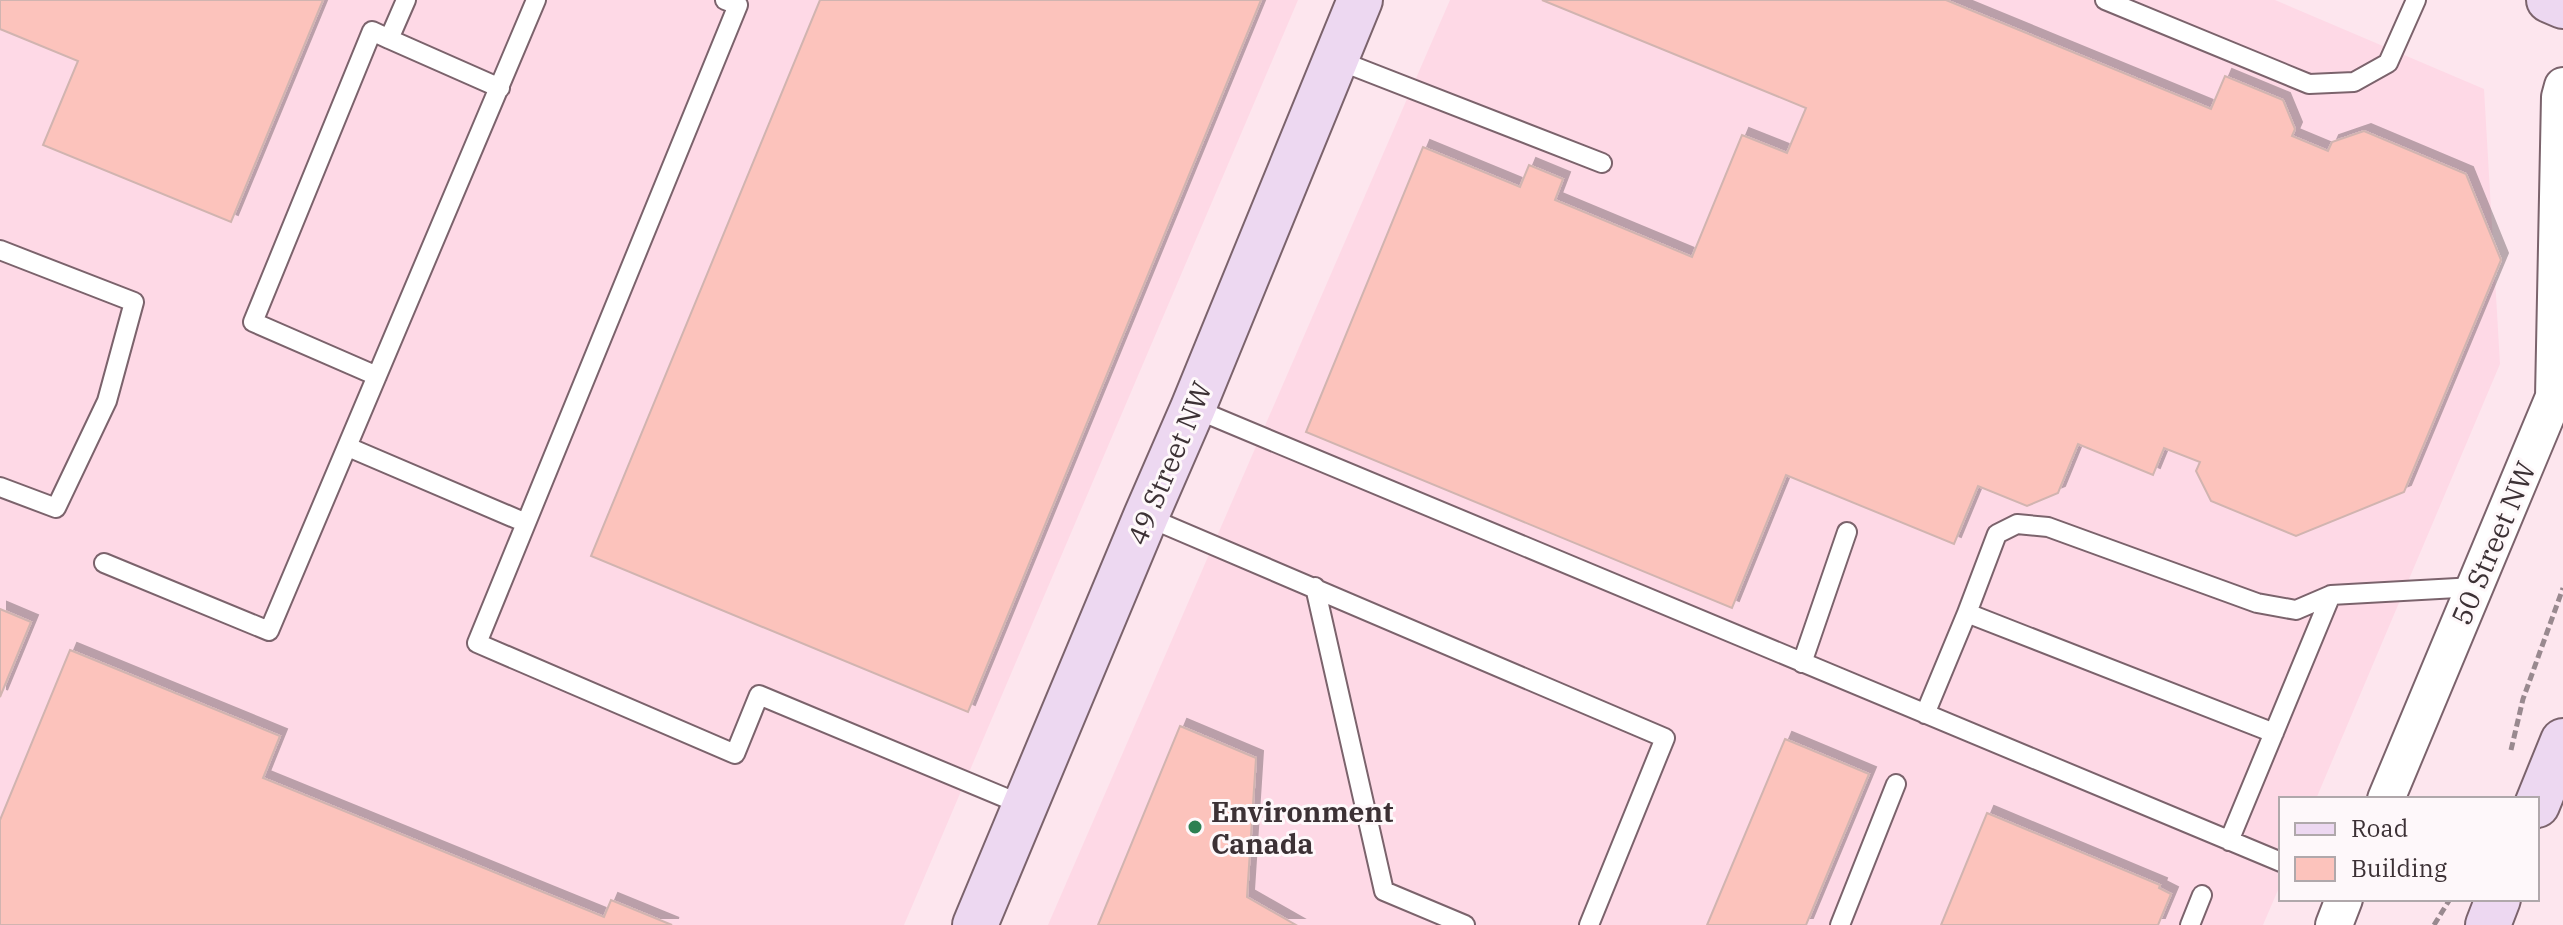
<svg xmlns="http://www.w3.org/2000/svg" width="2563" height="925" font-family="'IBM Plex Serif',serif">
  <defs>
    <filter id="shadow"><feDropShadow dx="7" dy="-7" stdDeviation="0" flood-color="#0004"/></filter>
  </defs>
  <rect width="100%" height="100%" fill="#fde6ee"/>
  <!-- built -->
  <path fill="#fed9e6" d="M0 0H1298L904 925H0Z
    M1450 0H2275L2484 89 2500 364 2316 799H2281V883L2263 925H1048Z"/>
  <!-- building -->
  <path fill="#fcc3bc" stroke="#d1b4b0" stroke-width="2" filter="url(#shadow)" d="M0 0H323L231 222 43 145 78 61 0 29Z
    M820 0H1261L968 712 591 556Z
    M1542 0H1946L2211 109 2225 76 2283 100 2295 129 2292 136 2328 151 2332 142 2364 131 2466 174 2501 260 2404 492 2296 536 2211 501 2196 471 2200 462 2164 448 2153 475 2078 444 2058 493 2027 506 1978 486 1954 544 1786 475 1732 608 1306 432 1423 147 1520 187 1529 165 1563 179 1555 200 1692 257 1742 135 1787 153 1806 108Z
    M0 609 31 622 0 697Z
    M70 650 280 736 263 778 604 917 611 900 672 925H0V820Z
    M1180 726 1256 758 1247 897 1296 925H1098Z
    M1785 739 1869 774 1806 925H1707Z
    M1987 813 2160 885 2159 888 2171 894 2158 925H1941Z"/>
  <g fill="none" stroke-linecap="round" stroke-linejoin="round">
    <defs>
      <path id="lane" d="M406 0 389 39 500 88
        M725 0 738 5 477 643 735 754 759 695 1025 806
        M2105 0 2309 84 2354 82 2388 63 2416 0
        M1335 59 1602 163
        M0 250 134 302 107 401 56 508 0 487
        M377 376 253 322 372 31 389 39
        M1193 408 2281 862
        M348 447 526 523
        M1147 517 1665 738 1589 925
        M104 563 269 631 536 0
        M1315 587 1384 891 1465 925
        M1967 613 1997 534 2017 524 2048 527 2257 603 2296 610 2331 595
        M1802 663 1847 532
        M1925 714 1967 613 2274 733
        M2229 841 2331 595 2475 587
        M1840 925 1896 784
        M2190 925 2202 895"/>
      <path id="street" d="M2386 799 2554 397 2560 97 2563 86
        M2334 925 2344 899"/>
      <path id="secondary" d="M2549 0 2563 6
        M2537 805 2563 741
        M975 925 1146 516 1193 408 1360 0
        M2488 925 2498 899"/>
    </defs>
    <!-- lane casing -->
    <use href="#lane" stroke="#7b636c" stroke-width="22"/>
    <!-- street casing -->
    <use href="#street" stroke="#7b636c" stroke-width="40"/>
    <!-- secondary casing -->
    <use href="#secondary" stroke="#7b636c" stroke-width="48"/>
    <!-- path -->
    <path stroke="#99898f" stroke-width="5" stroke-dasharray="8 4" stroke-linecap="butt" d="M2511 750 2523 699 2563 588
      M2434 925 2450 899"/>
    <!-- lane -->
    <use href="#lane" stroke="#fff" stroke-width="18"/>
    <!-- street -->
    <use href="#street" stroke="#fff" stroke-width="36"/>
    <!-- secondary -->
    <use href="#secondary" stroke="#edd8f1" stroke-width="44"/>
  </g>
  <!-- markers -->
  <circle fill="#2d8052" stroke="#fef8fa" stroke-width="3" cx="1195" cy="827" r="8"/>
  <g text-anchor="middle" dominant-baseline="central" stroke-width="6" stroke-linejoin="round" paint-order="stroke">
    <!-- street labels -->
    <g font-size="28" fill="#3c3135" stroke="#fef8fa">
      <text transform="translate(1169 463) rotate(-67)">49 Street NW</text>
      <text transform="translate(2493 543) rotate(-67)">50 Street NW</text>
    </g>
    <!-- poi labels -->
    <g font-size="28" font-weight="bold" fill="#3c3135" stroke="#fef8fa" text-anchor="start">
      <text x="1211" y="811">Environment<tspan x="1211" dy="32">Canada</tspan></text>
    </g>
  </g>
  <!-- legend -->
  <rect x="2279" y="797" width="260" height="104" fill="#fef8fa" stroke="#b0a8ab" stroke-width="2"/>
  <rect x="2295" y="823" width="40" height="12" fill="#edd8f1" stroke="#b0a8ab" stroke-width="2"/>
  <text x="2351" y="837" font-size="24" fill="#3c3135">Road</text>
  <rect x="2295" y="857" width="40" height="24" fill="#fcc3bc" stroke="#b0a8ab" stroke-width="2"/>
  <text x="2351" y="877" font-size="24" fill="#3c3135">Building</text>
</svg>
